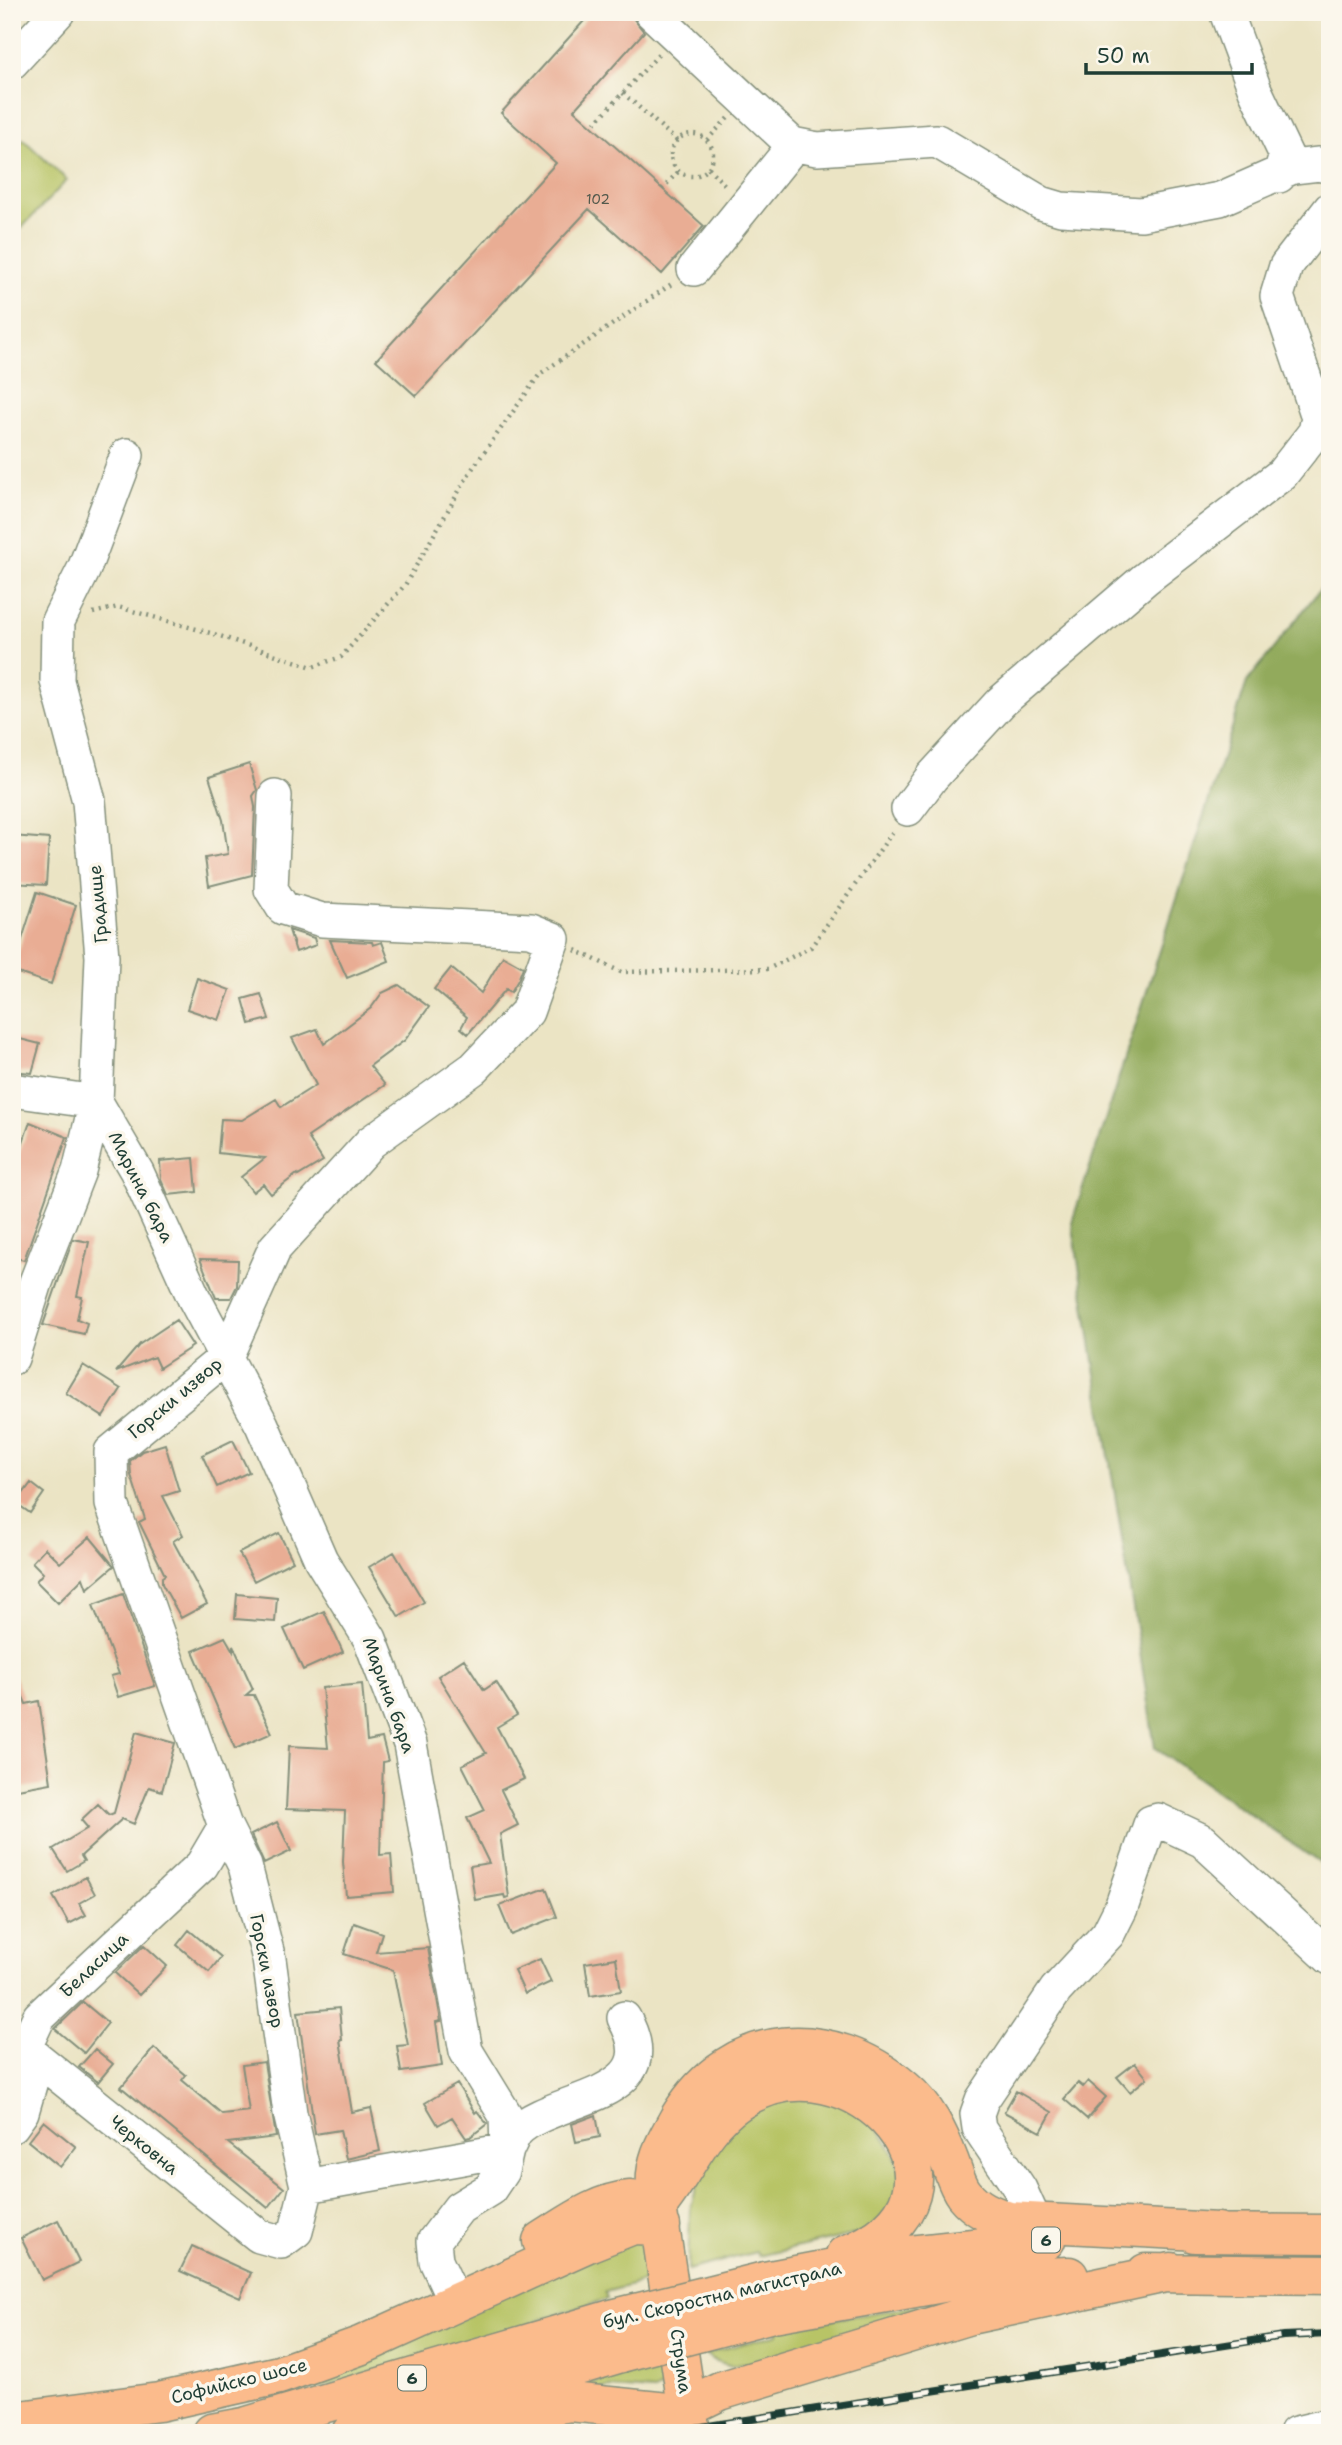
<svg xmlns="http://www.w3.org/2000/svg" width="1342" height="2445" font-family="'Shantell Sans',sans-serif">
  <rect width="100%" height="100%" fill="#fbf7ec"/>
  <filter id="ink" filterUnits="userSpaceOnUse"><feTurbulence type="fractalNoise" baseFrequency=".0143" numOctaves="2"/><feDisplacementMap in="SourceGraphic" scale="14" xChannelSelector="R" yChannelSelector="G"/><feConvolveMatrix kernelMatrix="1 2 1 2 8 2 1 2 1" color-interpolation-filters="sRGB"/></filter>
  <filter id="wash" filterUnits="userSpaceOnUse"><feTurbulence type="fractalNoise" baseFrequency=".00686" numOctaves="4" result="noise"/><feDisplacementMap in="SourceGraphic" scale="28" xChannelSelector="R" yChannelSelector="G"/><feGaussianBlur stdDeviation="1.57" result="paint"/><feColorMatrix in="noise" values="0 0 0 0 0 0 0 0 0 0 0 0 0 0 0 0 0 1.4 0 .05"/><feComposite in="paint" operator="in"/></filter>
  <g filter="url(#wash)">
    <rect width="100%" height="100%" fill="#ebe4c4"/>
    <!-- green -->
    <path fill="#b8c466" stroke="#6c804d" stroke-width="2" d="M23 139 67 180 12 238V151Z
      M833 2094C876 2122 898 2141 904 2194L869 2231 758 2256 756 2252 688 2270 690 2210 704 2163 735 2119 773 2097Z
      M634 2232 655 2241 662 2277 605 2292 607 2299 321 2388 293 2392Z
      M968 2298 795 2354 732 2366 713 2360 705 2354 778 2334 777 2328Z
      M672 2362 667 2385 654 2391 610 2388 552 2393Z"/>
    <!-- forest -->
    <path fill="#92aa5b" stroke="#587448" stroke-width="2" d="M1330 577V1870L1155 1748 1072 1222 1247 682Z"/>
    <g id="blocks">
      <!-- building -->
      <path fill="#e9ad94" d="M592 12H632L633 18 644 32 574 110 704 226 662 274 589 209 416 396 376 360 556 163 501 113Z
        M249 764 257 790 253 796 255 807 252 875 209 886 205 858 228 854 223 820 209 777Z
        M12 836 49 839 46 885 12 883Z
        M37 892 76 905 51 984 12 971Z
        M289 930 314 938 316 945 296 952Z
        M330 940 372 942 373 945 382 942 389 961 347 978Z
        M503 956 523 967 518 980 511 992 506 989 468 1034 461 1028 467 1017 434 989 451 968 481 993Z
        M197 978 230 990 219 1020 187 1009Z
        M399 985 429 1007 405 1040 370 1066 385 1085 308 1137 323 1161 298 1176 297 1174 271 1194 263 1184 253 1192 241 1177 265 1158 218 1153 221 1119 242 1120 276 1099 281 1107 316 1085 292 1038 317 1029 324 1044 371 1008 382 993Z
        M261 994 269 1019 250 1024 243 999Z
        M12 1037 40 1044 32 1073 12 1071Z
        M30 1122 67 1137 24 1260 12 1257V1174Z
        M194 1158 197 1192 168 1195 161 1179 160 1161Z
        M73 1239 89 1242 77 1296 82 1297 77 1319 87 1323 84 1334 43 1325Z
        M200 1259 238 1260 237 1286 231 1298H216Z
        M176 1320 193 1346 159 1368 154 1357 116 1372 140 1344Z
        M83 1365 121 1389 103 1417 66 1393Z
        M233 1440 249 1472 217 1487 202 1455Z
        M165 1444 179 1491 163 1496 183 1535 173 1541 207 1604 181 1618 162 1584V1577L165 1575 139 1522 145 1519 131 1475 130 1461 142 1451Z
        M31 1483 44 1493 30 1513 16 1503Z
        M279 1533 293 1561 254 1581 239 1553Z
        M90 1537 114 1566 87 1589 83 1578 58 1603 36 1581 43 1573 32 1562 45 1548 60 1563Z
        M394 1552 424 1602 399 1617 369 1567Z
        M123 1594 155 1686 118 1697 111 1676 119 1674 93 1605Z
        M237 1594 277 1598 275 1622 235 1619Z
        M324 1611 343 1652 303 1670 284 1629Z
        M225 1637 233 1651V1645L253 1689 246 1695H254L272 1733 235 1749 193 1651Z
        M464 1659 484 1690 496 1682 517 1715 497 1727 524 1779 501 1790 518 1825 500 1834 509 1897 505 1898 504 1895 475 1900 470 1866 489 1863 467 1818 485 1810 462 1765 486 1753 438 1676Z
        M12 1671 26 1704 39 1701 51 1783 12 1790Z
        M362 1684 367 1741 382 1738 388 1761 383 1762 380 1855 391 1854 394 1892 346 1896 343 1862 345 1811 286 1809 289 1746 328 1748 322 1688Z
        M136 1732 175 1743 162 1791 149 1787 134 1824 122 1819 81 1856 84 1861 67 1871 53 1849 88 1828 81 1820 98 1804 109 1815 114 1813Z
        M277 1822 291 1851 264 1864 251 1835Z
        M86 1877 95 1894 79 1903 86 1915 69 1924 53 1896Z
        M546 1888 557 1917 511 1935 499 1906Z
        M354 1923 382 1933 376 1952 428 1948 441 2021 436 2022 442 2066 401 2072 397 2046 408 2045 393 1970 344 1954Z
        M189 1930 221 1957 209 1972 177 1945Z
        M144 1945 167 1966 139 1995 115 1973Z
        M616 1958 621 1991 590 1996 585 1963Z
        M540 1959 551 1982 525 1994 514 1970Z
        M83 2002 108 2023 84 2053 55 2029Z
        M339 2008 342 2040H340L352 2112 371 2108 380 2151 346 2159 340 2130 315 2134 298 2012Z
        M154 2048 186 2075 182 2080 222 2114 249 2111 242 2065 264 2062 276 2137 228 2143 284 2188 268 2208 121 2087Z
        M95 2049 113 2064 98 2082 79 2067Z
        M1135 2063 1147 2078 1130 2092 1117 2077Z
        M1088 2081 1106 2097 1087 2119 1064 2099 1078 2083 1083 2087Z
        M457 2084 475 2113 477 2111 487 2124 470 2137 466 2138 452 2117 438 2125 425 2103Z
        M1016 2091 1052 2112 1041 2132 1004 2112Z
        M596 2115 600 2137 576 2142 572 2124Z
        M44 2121 76 2147 60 2167 28 2141Z
        M58 2220 79 2262 42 2280 21 2238Z
        M192 2246 251 2273 240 2298 180 2271Z"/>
    </g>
  </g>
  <g filter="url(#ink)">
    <use href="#blocks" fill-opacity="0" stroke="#85907c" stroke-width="2"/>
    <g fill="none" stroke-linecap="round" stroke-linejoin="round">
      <defs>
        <path id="minor" d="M651 12 792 144 817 149 937 141 1041 203 1061 209 1141 214 1220 199 1293 167 1319 164 1330 167
          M1226 12 1255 90 1286 155 1279 176
          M12 62 58 12
          M694 269 791 149 792 144
          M908 809 932 777 1001 702 1145 579 1282 474 1315 432 1318 417 1277 296 1286 266 1330 209
          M12 1090 96 1102 137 1172 194 1298 262 1425 321 1560 370 1639 410 1744 466 2051 506 2116 507 2150 502 2171 490 2189 459 2208 434 2241 436 2261 455 2302
          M12 1358 36 1282 79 1171 96 1102 102 957 89 801 57 681 58 621 84 569 127 455
          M12 2038 259 2236 281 2242 296 2231 307 2186 290 2113 269 1959 245 1866 225 1826 112 1504 111 1452 226 1357 275 1248 371 1142 474 1068 527 1012 553 939 531 930 322 920 283 908 271 889 275 796
          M12 2126 22 2112 31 2081 25 2047 39 2017 202 1865 225 1826
          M307 2186 507 2150C510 2144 513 2136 517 2131 553 2095 670 2099 624 2018
          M1035 2222 1020 2189 979 2128 977 2114 982 2100 1056 1990 1108 1934 1121 1908 1151 1822 1158 1820 1203 1841 1330 1958
          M1296 2433 1330 2425"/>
        <path id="major" d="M542 2241C568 2225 598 2202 630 2200 638 2200 649 2204 657 2206L691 2433
          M12 2421 159 2402 279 2375 362 2345 590 2242 633 2225 661 2226"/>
        <path id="highway" d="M657 2206C657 2196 655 2185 656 2174 658 2153 670 2134 680 2116 733 2030 830 2026 904 2089 926 2107 939 2134 949 2160 953 2170 957 2185 964 2194 976 2209 991 2215 1009 2221L1218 2232
          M657 2206C685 2173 701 2127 738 2102 852 2024 1003 2194 845 2255
          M1194 2233 1330 2234
          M1146 2273 1330 2275
          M765 2281 891 2257 1046 2240
          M773 2313 960 2280 1069 2276
          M212 2433 244 2427 612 2319
          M351 2433 621 2353
          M453 2433 532 2409 570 2402 668 2412 687 2407 720 2391 970 2315 1171 2272"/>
      </defs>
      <!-- minor casing -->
      <use href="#minor" stroke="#85907c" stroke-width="36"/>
      <!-- major casing -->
      <use href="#major" stroke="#85907c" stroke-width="41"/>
      <!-- highway casing -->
      <use href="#highway" stroke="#85907c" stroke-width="41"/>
      <!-- path -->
      <path stroke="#85907c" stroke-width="4.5" stroke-dasharray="2 5" stroke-linecap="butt" d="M623 93 677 141
        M595 123 659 54
        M671 155a21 21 0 1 1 42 0a21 21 0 1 1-42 0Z
        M707 140 728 118
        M708 168 727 187
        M662 189 679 171
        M93 613 118 607 214 634 312 667 341 657 405 585 470 472 540 374 673 283
        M575 950 621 972 768 969 811 947 894 830"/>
      <!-- minor -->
      <use href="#minor" stroke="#fff" stroke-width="33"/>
      <!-- major -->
      <use href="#major" stroke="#fbbb8c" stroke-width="38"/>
      <!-- highway -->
      <use href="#highway" stroke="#fbbb8c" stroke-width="38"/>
      <defs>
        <path id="rail" d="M663 2433 1283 2336 1330 2334"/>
      </defs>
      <!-- rail casing -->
      <use href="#rail" stroke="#1f3d34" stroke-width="8"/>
      <!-- rail -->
      <use href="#rail" stroke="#fbf7ec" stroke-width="5" stroke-dasharray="16" stroke-linecap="butt"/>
      <defs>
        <path id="highway-bridge" d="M612 2319 765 2281
          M621 2353 773 2313"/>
      </defs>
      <!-- highway-bridge casing -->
      <use href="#highway-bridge" stroke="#85907c" stroke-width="41" stroke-linecap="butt"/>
      <!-- highway-bridge -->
      <use href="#highway-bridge" stroke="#fbbb8c" stroke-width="38"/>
    </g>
  </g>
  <g text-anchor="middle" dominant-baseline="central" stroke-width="7" stroke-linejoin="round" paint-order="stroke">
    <!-- number labels -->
    <g font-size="14" fill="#52594c">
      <text x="598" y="199">102</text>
    </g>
    <!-- shield labels -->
    <g fill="#fbf7ec" stroke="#61756b" stroke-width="2">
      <rect x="1032" y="2227.5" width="28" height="25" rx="5"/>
      <rect x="398" y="2365.5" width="28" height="25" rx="5"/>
    </g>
    <g font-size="16" font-weight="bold" fill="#1f3d34">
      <text x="1046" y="2240">6</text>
      <text x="412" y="2378">6</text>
    </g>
    <!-- street labels -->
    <g font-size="18" fill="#1f3d34" stroke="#fbf7ec">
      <text transform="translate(98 904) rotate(-95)">Градище</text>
      <text transform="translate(141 1187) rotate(63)">Марина бара</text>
      <text transform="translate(175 1398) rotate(-40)">Горски извор</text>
      <text transform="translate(389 1695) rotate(70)">Марина бара</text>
      <text transform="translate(94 1965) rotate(-43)">Беласица</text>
      <text transform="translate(267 1971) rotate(79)">Горски извор</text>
      <text transform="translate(144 2145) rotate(39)">Черковна</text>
      <text transform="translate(722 2295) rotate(-13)">бул. Скоростна магистрала</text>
      <text transform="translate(681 2361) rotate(82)">Струма</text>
      <text transform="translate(239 2381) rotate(-14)">Софийско шосе</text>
    </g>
  </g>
  <!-- margin -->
  <rect width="1342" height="2445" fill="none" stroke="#fbf7ec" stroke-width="42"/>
  <!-- scale -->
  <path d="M1086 63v10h166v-10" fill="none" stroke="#1f3d34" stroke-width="3.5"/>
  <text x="1097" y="63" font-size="21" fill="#1f3d34" stroke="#fbf7ec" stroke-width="5" paint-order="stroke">50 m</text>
</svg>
